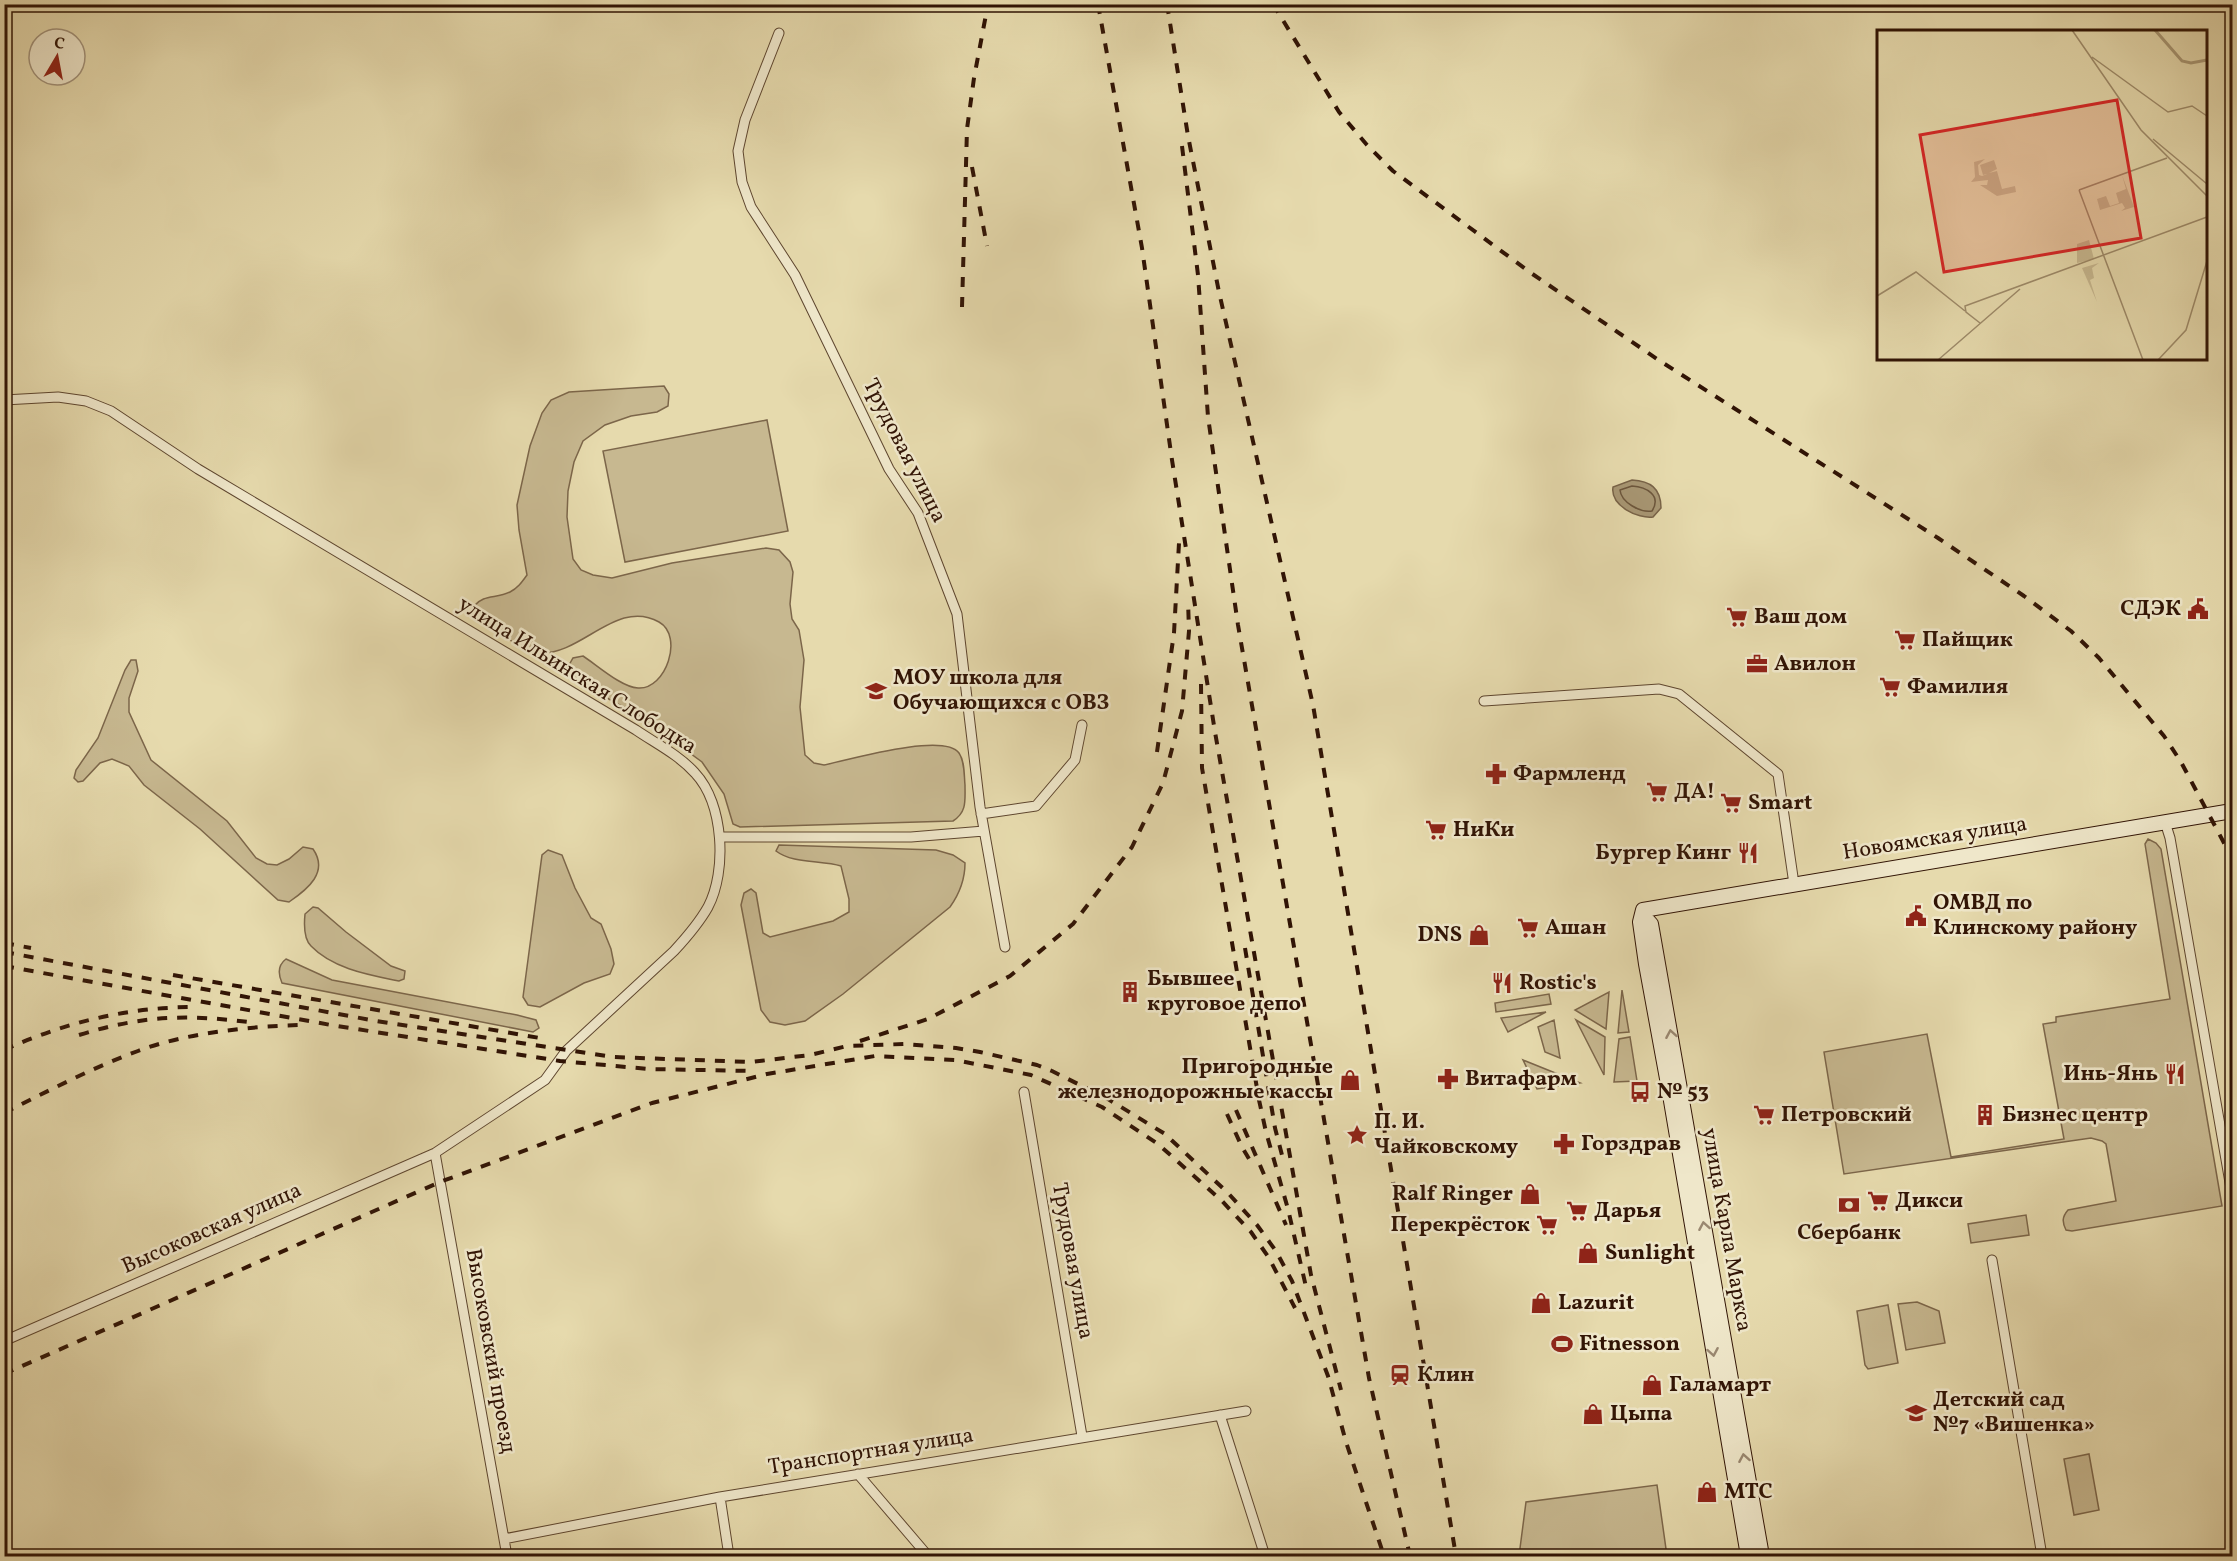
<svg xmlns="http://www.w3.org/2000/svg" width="2237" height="1561" font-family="Vollkorn,serif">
  <rect width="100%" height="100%" fill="#e6daad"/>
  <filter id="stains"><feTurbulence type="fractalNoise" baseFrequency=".00333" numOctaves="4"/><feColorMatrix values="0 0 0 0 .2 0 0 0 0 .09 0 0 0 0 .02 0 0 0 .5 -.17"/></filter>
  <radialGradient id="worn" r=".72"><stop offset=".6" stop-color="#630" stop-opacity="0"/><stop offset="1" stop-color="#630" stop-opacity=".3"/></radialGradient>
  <!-- green -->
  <path fill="#c7b890" stroke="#7c664a" stroke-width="1.5" d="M664 386 669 394 668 406 657 412 631 416 605 425 583 441 574 462 568 491 567 517 573 559 581 570 593 575 612 578 672 563 766 548 779 550 790 562 793 572 790 604 792 619 799 630 804 660 800 707 805 755 814 763 824 765C848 760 944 732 959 753 965 762 964 775 965 785 965 801 967 812 953 821L740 827 733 824 724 794 702 762 639 716 575 680 569 665 573 658 583 656C597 665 621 687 638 688 666 690 684 636 659 622 617 598 582 655 540 653 522 651 492 628 476 618L474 606C484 594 496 599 510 592 518 588 522 582 527 575L519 530 517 505 530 446 542 413 551 400 569 392Z
    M767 420 788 531 625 562 603 451Z
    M131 660H136L138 671 129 698V712L151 760 227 821 256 858 267 864 277 865 289 859 303 847 313 849C329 872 308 889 289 902L278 900 200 829 144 785 129 766 112 759 100 763 83 781 78 782 74 778 76 770 98 738 125 670Z
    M2148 839 2156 843 2161 849 2222 1206 2072 1231 2066 1230C2062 1222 2062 1217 2068 1210L2116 1201 2106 1144 2102 1141 2091 1138 1844 1174 1824 1052 1927 1034 1951 1157 2064 1139 2043 1024 2056 1022V1017L2170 999 2145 844Z
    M779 845 936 850 953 855 965 863C965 880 960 893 950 907L843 994 805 1021 785 1025 770 1022 761 1010 741 905 744 893 751 889 756 893 763 933 770 937 833 921 849 912V899L841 866C821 860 793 864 776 851Z
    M548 850 562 855 575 888 591 918 601 924 611 949 614 964 610 974 584 983 540 1007 528 1005 523 997 542 855Z
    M313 907 318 908 346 932 391 966 405 971 404 979 399 981C370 975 333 969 311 946 304 939 304 924 305 914Z
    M286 959 332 980 517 1015 536 1020 539 1028 533 1032 282 983C278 974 278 965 286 959Z
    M1622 990 1629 1032 1618 1033Z
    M1609 992 1606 1029 1575 1010Z
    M1549 994 1551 1004 1496 1012 1495 1003Z
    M1546 1012 1508 1032 1501 1018Z
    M1554 1020 1560 1058 1545 1052 1538 1027Z
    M1576 1020 1605 1037 1604 1075Z
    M1630 1037 1637 1081 1614 1082 1619 1039Z
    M1523 1060 1580 1083 1537 1089Z
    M2026 1215 2029 1235 1971 1243 1968 1224Z
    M1917 1302 1939 1311 1945 1343 1906 1350 1898 1304Z
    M1888 1305 1898 1363 1868 1369 1865 1365 1857 1311Z
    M2089 1454 2099 1510 2074 1515 2064 1459Z
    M1657 1485 1667 1556H1519L1526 1502Z"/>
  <!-- water -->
  <path fill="#a89774" stroke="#786348" stroke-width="1.5" d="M1632 480C1650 481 1661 488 1661 508L1653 517C1638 519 1610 506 1613 487Z"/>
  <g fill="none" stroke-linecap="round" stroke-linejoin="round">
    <!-- shore -->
    <path stroke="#6c563c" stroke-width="1.5" d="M1632 486C1646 487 1662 495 1652 511 1640 513 1621 502 1620 490Z"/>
    <defs>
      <path id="street" d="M779 33 745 120 738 151 742 182 751 207 795 275 889 469 918 513 957 614 980 807 1005 947
        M4 400 58 397 86 401 111 411 198 469 636 730C655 743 679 755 695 773 724 804 727 871 708 907 699 923 686 938 674 951L566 1051 545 1080 435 1153 4 1341
        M1484 701 1659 689 1679 694 1778 774 1794 884
        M981 814 1036 806 1075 760 1082 725
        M2165 822 2170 838 2232 1194
        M720 837H911L984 831
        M1024 1092 1082 1436
        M435 1153 507 1556
        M1992 1260 2042 1556
        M1220 1415 1265 1556
        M858 1474 928 1556
        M720 1497 729 1556
        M504 1539 720 1497 1246 1411"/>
      <path id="secondary" d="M1642 914 1651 924 1762 1556
        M1748 1556 1670 1095 1646 964 1640 922 1643 910 2232 811"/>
    </defs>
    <!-- street casing -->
    <use href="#street" stroke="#5e462f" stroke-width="11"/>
    <!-- secondary casing -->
    <use href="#secondary" stroke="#311405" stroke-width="16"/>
    <!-- street -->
    <use href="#street" stroke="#efe7ca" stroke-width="9"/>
    <!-- secondary -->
    <use href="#secondary" stroke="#efe7ca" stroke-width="14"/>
    <!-- rail -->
    <path stroke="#311405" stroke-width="4" stroke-dasharray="10 10" stroke-linecap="butt" d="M1098 4 1142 248 1172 460 1215 732 1311 1275 1341 1390
      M1167 4 1188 136 1219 292 1313 705 1456 1556
      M1273 4 1339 112 1367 145 1393 171 1531 273 1660 361 1938 538 2024 596 2071 631 2099 658 2164 736 2181 762 2232 858
      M1182 146 1198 275 1208 417 1238 625 1369 1378 1410 1556
      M972 167 987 246
      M962 307 967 129 974 78 988 4
      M1201 684 1202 768 1259 1100 1266 1132 1288 1209 1307 1291
      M1157 752 1174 633 1179 543
      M4 943 31 948
      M1245 948 1275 1128 1282 1155
      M4 952 376 1021 613 1057 751 1062 810 1055 847 1046 904 1044 956 1048 980 1052 1037 1065 1052 1071 1108 1099 1165 1134 1228 1193 1257 1225 1276 1251 1292 1281 1328 1376 1346 1442 1384 1556
      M4 966 331 1025 560 1061 649 1069 752 1071
      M173 975 540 1038
      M79 1035C144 1015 188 1014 256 1023
      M860 1041 928 1019 1010 976 1073 924 1132 847 1163 783 1182 711 1189 631 1188 600
      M4 1050C66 1022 128 1007 196 1007
      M1236 1110 1286 1225
      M4 1113C48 1091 92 1068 138 1051 185 1033 252 1026 301 1025
      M1227 1114 1242 1147 1252 1164
      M4 1374 440 1182 652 1103 767 1074 875 1056 955 1060 1031 1075 1102 1107 1158 1144 1222 1201 1251 1232 1269 1258 1295 1308"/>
  </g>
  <!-- one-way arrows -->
  <defs><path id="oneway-chevron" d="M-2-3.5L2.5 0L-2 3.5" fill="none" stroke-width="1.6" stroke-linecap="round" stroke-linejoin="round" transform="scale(1.5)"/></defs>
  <g stroke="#9a8871">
    <use href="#oneway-chevron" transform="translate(1671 1034) rotate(-100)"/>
    <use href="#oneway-chevron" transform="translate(1704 1226) rotate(-100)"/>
    <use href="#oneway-chevron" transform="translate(1713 1352) rotate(80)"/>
    <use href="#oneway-chevron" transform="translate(1744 1458) rotate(-100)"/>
  </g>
  <!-- icons -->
  <defs>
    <symbol id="civic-bare" viewBox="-9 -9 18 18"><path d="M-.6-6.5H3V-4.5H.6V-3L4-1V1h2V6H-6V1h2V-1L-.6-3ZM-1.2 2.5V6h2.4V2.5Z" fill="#8f2418" stroke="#efe7ca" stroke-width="2.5" paint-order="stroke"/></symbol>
    <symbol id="supermarket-bare" viewBox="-9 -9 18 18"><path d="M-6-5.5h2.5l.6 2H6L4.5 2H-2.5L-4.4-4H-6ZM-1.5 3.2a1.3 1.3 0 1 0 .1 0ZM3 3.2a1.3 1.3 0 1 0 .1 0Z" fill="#8f2418" stroke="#efe7ca" stroke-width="2.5" paint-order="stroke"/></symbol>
    <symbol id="office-bare" viewBox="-9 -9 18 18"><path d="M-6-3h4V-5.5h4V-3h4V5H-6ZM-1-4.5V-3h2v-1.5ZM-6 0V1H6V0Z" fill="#8f2418" stroke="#efe7ca" stroke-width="2.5" paint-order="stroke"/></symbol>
    <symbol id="school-bare" viewBox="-9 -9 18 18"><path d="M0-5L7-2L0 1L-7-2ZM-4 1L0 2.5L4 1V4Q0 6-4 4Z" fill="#8f2418" stroke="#efe7ca" stroke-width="2.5" paint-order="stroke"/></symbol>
    <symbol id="pharmacy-bare" viewBox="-9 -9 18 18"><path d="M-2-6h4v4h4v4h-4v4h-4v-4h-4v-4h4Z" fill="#8f2418" stroke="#efe7ca" stroke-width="2.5" paint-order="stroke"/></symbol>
    <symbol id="restaurant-bare" viewBox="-9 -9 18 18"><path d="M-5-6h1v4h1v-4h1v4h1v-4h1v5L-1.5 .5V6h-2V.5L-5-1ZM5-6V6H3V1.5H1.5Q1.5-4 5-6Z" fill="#8f2418" stroke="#efe7ca" stroke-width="2.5" paint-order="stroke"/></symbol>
    <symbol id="shop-bare" viewBox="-9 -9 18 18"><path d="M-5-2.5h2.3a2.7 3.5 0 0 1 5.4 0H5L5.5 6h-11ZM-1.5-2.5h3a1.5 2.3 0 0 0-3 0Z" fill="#8f2418" stroke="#efe7ca" stroke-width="2.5" paint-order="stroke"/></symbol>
    <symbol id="building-bare" viewBox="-9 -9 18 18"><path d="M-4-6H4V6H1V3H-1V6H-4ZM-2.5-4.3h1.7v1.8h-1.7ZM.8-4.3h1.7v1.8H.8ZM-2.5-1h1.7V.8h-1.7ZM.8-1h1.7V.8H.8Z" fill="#8f2418" stroke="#efe7ca" stroke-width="2.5" paint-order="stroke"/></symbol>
    <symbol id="bus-bare" viewBox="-9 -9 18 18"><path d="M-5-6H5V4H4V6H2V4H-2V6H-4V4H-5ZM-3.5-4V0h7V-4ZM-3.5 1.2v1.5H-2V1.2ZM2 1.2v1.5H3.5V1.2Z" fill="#8f2418" stroke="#efe7ca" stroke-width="2.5" paint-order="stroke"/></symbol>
    <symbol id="sight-bare" viewBox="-9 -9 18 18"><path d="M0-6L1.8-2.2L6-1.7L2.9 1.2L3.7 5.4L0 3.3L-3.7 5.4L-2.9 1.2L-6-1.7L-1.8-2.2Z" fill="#8f2418" stroke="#efe7ca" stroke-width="2.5" paint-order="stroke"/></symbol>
    <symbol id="bank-bare" viewBox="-9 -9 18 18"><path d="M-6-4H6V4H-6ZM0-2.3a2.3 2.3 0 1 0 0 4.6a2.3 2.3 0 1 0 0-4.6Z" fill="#8f2418" stroke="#efe7ca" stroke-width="2.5" paint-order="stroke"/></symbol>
    <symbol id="stadium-bare" viewBox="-9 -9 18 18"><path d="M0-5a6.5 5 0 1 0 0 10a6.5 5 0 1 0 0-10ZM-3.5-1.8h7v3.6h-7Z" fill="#8f2418" stroke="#efe7ca" stroke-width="2.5" paint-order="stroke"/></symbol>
    <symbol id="station-bare" viewBox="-9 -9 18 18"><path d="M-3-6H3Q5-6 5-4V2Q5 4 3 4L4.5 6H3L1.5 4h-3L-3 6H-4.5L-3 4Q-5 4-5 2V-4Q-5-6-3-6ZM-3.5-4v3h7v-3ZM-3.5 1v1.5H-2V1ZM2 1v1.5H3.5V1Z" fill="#8f2418" stroke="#efe7ca" stroke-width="2.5" paint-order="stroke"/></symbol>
  </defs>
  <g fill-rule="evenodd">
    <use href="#civic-bare" x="2183" y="594" width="30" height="30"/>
    <use href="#supermarket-bare" x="1722" y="602" width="30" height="30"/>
    <use href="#supermarket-bare" x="1890" y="625" width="30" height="30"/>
    <use href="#office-bare" x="1742" y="649" width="30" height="30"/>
    <use href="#supermarket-bare" x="1875" y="672" width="30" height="30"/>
    <use href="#school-bare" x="861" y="676" width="30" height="30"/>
    <use href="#pharmacy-bare" x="1481" y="759" width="30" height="30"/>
    <use href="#supermarket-bare" x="1642" y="777" width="30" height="30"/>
    <use href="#supermarket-bare" x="1716" y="788" width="30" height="30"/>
    <use href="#supermarket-bare" x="1421" y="815" width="30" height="30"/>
    <use href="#restaurant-bare" x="1733" y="838" width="30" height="30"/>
    <use href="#civic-bare" x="1901" y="901" width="30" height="30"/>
    <use href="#supermarket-bare" x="1513" y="913" width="30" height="30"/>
    <use href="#shop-bare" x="1464" y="920" width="30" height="30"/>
    <use href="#restaurant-bare" x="1487" y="968" width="30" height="30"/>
    <use href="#building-bare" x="1115" y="977" width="30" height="30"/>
    <use href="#restaurant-bare" x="2160" y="1059" width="30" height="30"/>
    <use href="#pharmacy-bare" x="1433" y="1064" width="30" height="30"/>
    <use href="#shop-bare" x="1335" y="1065" width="30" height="30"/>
    <use href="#bus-bare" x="1625" y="1077" width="30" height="30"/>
    <use href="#supermarket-bare" x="1749" y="1100" width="30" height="30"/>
    <use href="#building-bare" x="1970" y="1100" width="30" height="30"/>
    <use href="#sight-bare" x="1342" y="1120" width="30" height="30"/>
    <use href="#pharmacy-bare" x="1549" y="1129" width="30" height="30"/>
    <use href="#shop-bare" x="1515" y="1179" width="30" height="30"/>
    <use href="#supermarket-bare" x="1863" y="1186" width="30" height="30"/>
    <use href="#bank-bare" x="1834" y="1190" width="30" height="30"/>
    <use href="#supermarket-bare" x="1562" y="1196" width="30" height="30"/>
    <use href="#supermarket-bare" x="1532" y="1210" width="30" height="30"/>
    <use href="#shop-bare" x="1573" y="1238" width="30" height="30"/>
    <use href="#shop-bare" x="1526" y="1288" width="30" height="30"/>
    <use href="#stadium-bare" x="1547" y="1329" width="30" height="30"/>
    <use href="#station-bare" x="1385" y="1360" width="30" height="30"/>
    <use href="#shop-bare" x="1637" y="1370" width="30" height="30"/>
    <use href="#school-bare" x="1901" y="1398" width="30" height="30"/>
    <use href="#shop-bare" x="1578" y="1399" width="30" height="30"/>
    <use href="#shop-bare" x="1692" y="1477" width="30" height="30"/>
  </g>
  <g text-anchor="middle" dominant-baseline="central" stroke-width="5" stroke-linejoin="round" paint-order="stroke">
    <!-- street labels -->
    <g font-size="22" fill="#311405" stroke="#efe7ca">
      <text transform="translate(904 451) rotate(63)">Трудовая улица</text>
      <text transform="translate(577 676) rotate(32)">улица Ильинская Слободка</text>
      <text transform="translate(1935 839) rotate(-9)">Новоямская улица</text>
      <text transform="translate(212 1229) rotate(-24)">Высоковская улица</text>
      <text transform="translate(1726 1230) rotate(80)">улица Карла Маркса</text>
      <text transform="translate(1072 1261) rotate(80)">Трудовая улица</text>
      <text transform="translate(490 1351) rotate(80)">Высоковский проезд</text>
      <text transform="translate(871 1452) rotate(-9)">Транспортная улица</text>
    </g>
    <!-- poi labels -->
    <g font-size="22" font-weight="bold" fill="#311405" stroke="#efe7ca" text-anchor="start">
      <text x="2181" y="609" text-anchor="end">СДЭК</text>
      <text x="1754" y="617">Ваш дом</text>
      <text x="1922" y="640">Пайщик</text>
      <text x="1774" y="664">Авилон</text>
      <text x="893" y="678">МОУ школа для<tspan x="893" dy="25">Обучающихся с ОВЗ</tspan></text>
      <text x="1907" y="687">Фамилия</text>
      <text x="1513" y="774">Фармленд</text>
      <text x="1674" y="792">ДА!</text>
      <text x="1748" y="803">Smart</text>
      <text x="1453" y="830">НиКи</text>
      <text x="1731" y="853" text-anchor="end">Бургер Кинг</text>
      <text x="1933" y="903">ОМВД по<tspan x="1933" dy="25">Клинскому району</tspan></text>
      <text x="1545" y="928">Ашан</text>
      <text x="1462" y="935" text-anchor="end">DNS</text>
      <text x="1147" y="979">Бывшее<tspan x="1147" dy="25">круговое депо</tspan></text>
      <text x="1519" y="983">Rostic's</text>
      <text x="1333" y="1067" text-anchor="end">Пригородные<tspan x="1333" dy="25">железнодорожные кассы</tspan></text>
      <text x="2158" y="1074" text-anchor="end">Инь-Янь</text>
      <text x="1465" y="1079">Витафарм</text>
      <text x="1657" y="1092">№ 53</text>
      <text x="1781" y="1115">Петровский</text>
      <text x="2002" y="1115">Бизнес центр</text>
      <text x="1374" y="1122">П. И.<tspan x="1374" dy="25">Чайковскому</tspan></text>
      <text x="1581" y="1144">Горздрав</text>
      <text x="1513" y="1194" text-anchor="end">Ralf Ringer</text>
      <text x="1895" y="1201">Дикси</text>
      <text x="1594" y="1211">Дарья</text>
      <text x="1530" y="1225" text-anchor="end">Перекрёсток</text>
      <text x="1849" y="1233" text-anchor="middle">Сбербанк</text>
      <text x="1605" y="1253">Sunlight</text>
      <text x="1558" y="1303">Lazurit</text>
      <text x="1579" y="1344">Fitnesson</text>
      <text x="1417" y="1375">Клин</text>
      <text x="1669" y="1385">Галамарт</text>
      <text x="1933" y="1400">Детский сад<tspan x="1933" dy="25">№7 «Вишенка»</tspan></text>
      <text x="1610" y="1414">Цыпа</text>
      <text x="1724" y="1492">МТС</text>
    </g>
  </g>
  <!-- overview -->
  <g transform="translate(1877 30)">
    <rect width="330" height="330" fill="#e6daad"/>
    <path d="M108 129 101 135 102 145 105 146 110 144 106 145 103 135 117 130 120 139 112 143 120 141 125 159 138 156 139 162 120 166 103 155H110L111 150 94 152 98 147 97 132ZM245 145 257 177 244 181 248 178 245 173 223 180 220 169 229 166 233 176 242 173 239 163 249 159ZM212 210 217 229 200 233V214ZM222 233 215 238 217 248 213 250 220 272 205 238Z" fill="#c7b890"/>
    <path fill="none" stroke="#a89774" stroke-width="3" d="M278 0 305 31 314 33 330 30"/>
    <path fill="none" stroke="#9e8b6a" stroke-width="1.5" d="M195 0 264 100 330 166M215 27 291 82 315 76 330 86M276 109 330 154M202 160 266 330M202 160 290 128M0 266 39 242 88 281M103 293 89 282 88 276 330 187M61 330 143 259M281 330 309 300 330 231"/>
    <path fill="#d62828" fill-opacity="0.15" stroke="#d62828" stroke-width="3" d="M240 70 264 208 67 242 43 105Z"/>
    <rect width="330" height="330" fill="none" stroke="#311405" stroke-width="3"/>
  </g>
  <!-- margin -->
  <rect width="2237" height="1561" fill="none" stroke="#e6daad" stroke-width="24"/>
  <rect x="6" y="6" width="2225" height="1549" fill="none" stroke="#311405" stroke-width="3"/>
  <rect x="12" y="12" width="2213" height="1537" fill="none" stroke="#311405" stroke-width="1.5"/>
  <!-- north arrow -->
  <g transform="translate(57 57) rotate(10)"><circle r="28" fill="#efe7ca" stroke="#a3937b" stroke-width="1.5"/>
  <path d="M0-4.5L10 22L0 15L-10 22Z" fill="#8f2418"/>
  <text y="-9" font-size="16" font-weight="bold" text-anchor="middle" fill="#311405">С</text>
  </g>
  <rect width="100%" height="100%" filter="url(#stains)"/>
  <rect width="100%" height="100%" fill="url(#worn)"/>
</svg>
